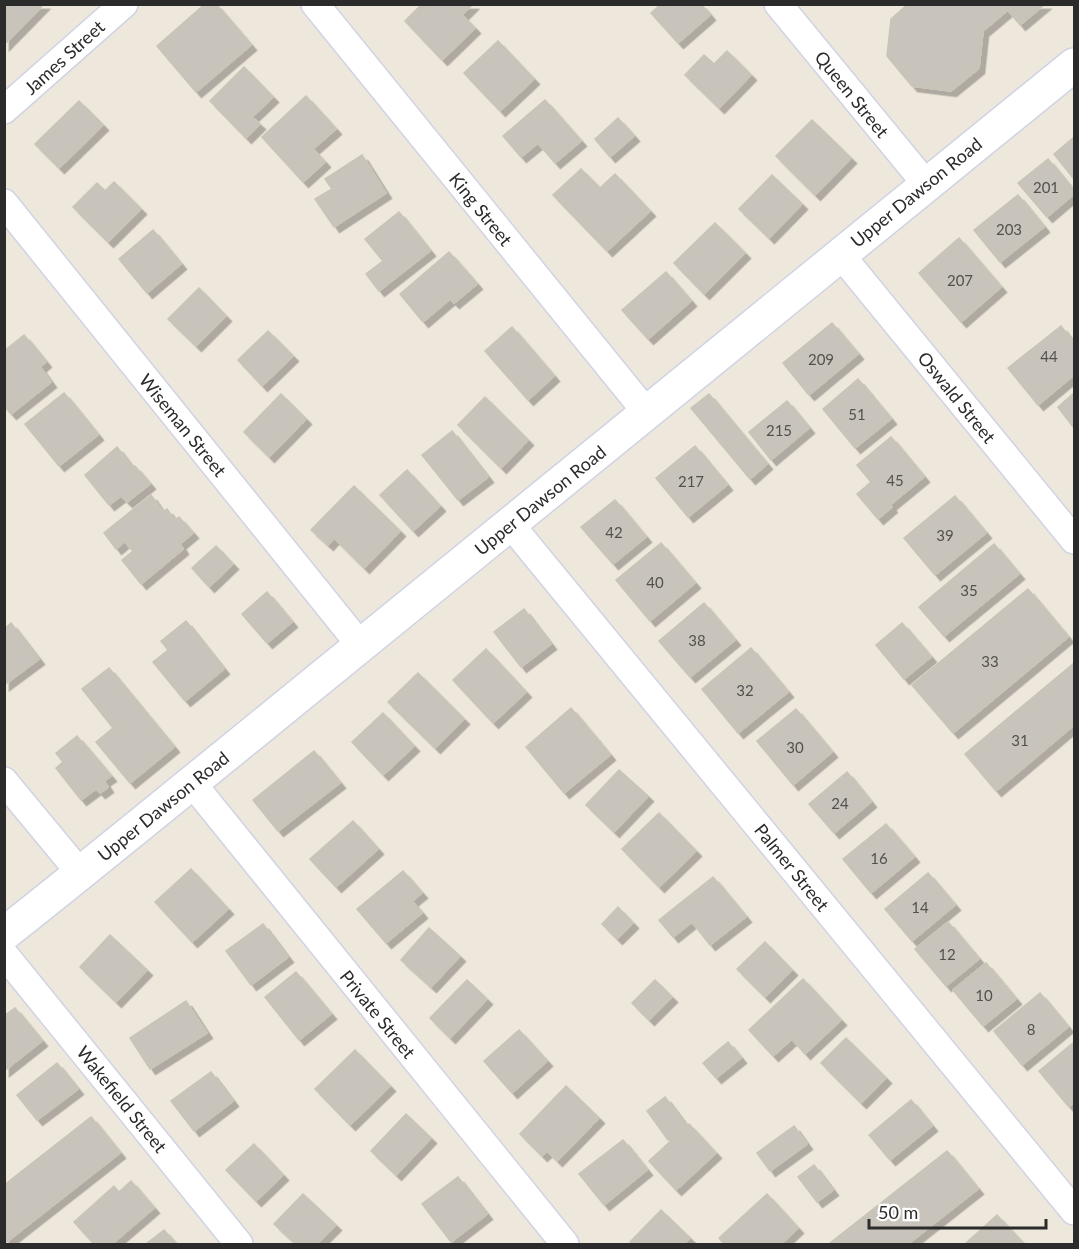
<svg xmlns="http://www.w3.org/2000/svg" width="1079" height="1249" font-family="Lato,sans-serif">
  <defs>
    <filter id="shadow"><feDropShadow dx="5.5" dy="5.5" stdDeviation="0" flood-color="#0004"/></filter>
  </defs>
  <rect width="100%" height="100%" fill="#eee7db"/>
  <!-- building -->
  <path fill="#c9c4bb" stroke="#c9c4b5" stroke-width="1.5" filter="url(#shadow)" d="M4 4H44L4 45Z
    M205 4H216L251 45 196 92 157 46Z
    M422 4H473L462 15 475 28 442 60 405 21Z
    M661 4H701L710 15 678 43 651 13Z
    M908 4H1045L1020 25 1008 10 983 31 979 68 951 91 912 86 887 56 891 19Z
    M498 41 534 79 500 111 464 73Z
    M727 51 751 75 719 108 685 75 704 55 714 64Z
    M244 67 273 97 252 117 260 124 246 138 210 101Z
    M306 96 336 129 313 149 325 162 303 182 262 137Z
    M545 100 581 141 555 163 538 143 521 157 503 136Z
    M79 101 103 125 59 168 35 144Z
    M618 118 634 136 610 157 595 139Z
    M812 120 851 158 815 195 776 156Z
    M1074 137V179L1054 154Z
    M362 155 386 193 334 227 315 199 332 189 325 179Z
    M1048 159 1074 191V194L1047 217 1018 183Z
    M581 169 600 188 615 174 650 211 607 251 553 195Z
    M772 175 802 204 769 238 739 209Z
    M114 182 141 209 108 242 73 207 97 183 105 191Z
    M1018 195 1044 227 1000 262 974 230Z
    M399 212 430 251 379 291 366 274 383 261 365 239Z
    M715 223 745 253 704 294 674 263Z
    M153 230 181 264 147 293 119 259Z
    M959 238 1001 287 961 322 919 273Z
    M449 252 477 284 454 303 450 299 423 322 400 294Z
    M666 272 691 301 648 339 622 310Z
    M199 288 226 316 196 346 168 319Z
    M832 323 858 354 809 395 783 363Z
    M1061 326 1074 343V375L1038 405 1008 368Z
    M512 327 554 376 528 400 485 351Z
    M268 331 293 356 262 386 238 360Z
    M24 335 46 362 40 367 51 382 11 414 4 406V351Z
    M858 379 891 419 855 448 823 409Z
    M64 393 98 435 59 466 25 424Z
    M1074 393V428L1058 407Z
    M281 394 306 419 269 457 244 432Z
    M709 394 767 464 750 479 691 408Z
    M485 397 528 440 501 468 458 425Z
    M787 401 809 428 771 460 749 432Z
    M452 431 488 477 458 500 422 455Z
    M891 437 924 477 890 505 892 507 878 519 857 494 871 482 857 465Z
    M695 446 727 485 688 517 656 478Z
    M117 447 133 468 135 466 150 484 127 502 121 496 109 505 85 475Z
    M407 470 440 506 413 531 380 495Z
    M354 486 400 531 364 568 334 538 328 545 311 530Z
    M151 495 163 512 167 509 175 520 179 517 193 533 180 544 183 549 141 584 122 560 133 551 125 542 128 540V539L116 549 104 533Z
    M955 496 986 533 935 575 904 538Z
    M615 500 646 537 613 564 581 527Z
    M661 543 695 583 650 621 616 580Z
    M994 544 1019 574 944 636 919 607Z
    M216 546 233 564 209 587 192 568Z
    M1028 589 1068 637 953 733 912 685Z
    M267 592 292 622 267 643 242 614Z
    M704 603 735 640 690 677 659 641Z
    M524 609 551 644 521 667 494 632Z
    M186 621 224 669 185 701 153 662 168 650 161 641Z
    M11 623 39 659 4 685V629Z
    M902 623 931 657 904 679 876 645Z
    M751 648 788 692 738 733 702 689Z
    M486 649 526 692 493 723 453 680Z
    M1074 663V725L996 791 965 754Z
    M109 668 174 747 130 783 96 742 113 728 82 689Z
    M418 673 464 719 435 748 388 702Z
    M571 708 610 755 564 793 526 747Z
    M796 709 832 752 793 785 757 741Z
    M383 713 414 746 383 775 352 742Z
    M77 736 111 776 104 781 108 787 100 793 96 789 81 800 56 768 63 762 56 753Z
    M314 751 340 783 278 831 253 800Z
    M619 770 648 796 614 832 586 805Z
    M847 772 871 802 834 833 809 804Z
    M659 813 696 851 659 887 622 849Z
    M353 821 378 849 336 887 310 859Z
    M886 824 914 857 871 893 843 859Z
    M191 869 228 909 192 942 155 902Z
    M403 871 422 893 412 901 422 913 386 943 357 909Z
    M928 873 955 905 912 941 885 909Z
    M713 877 746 917 710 945 692 922 673 937 659 920Z
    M618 907 633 923 617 939 602 924Z
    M948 922 979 959 946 986 915 949Z
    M263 924 288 957 251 985 226 951Z
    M429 928 460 956 431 987 401 960Z
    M110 935 147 970 116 1002 80 967Z
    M765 942 792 970 765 997 737 969Z
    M986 963 1016 999 983 1026 953 990Z
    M296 972 331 1014 299 1040 265 997Z
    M803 979 841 1020 805 1054 792 1039 773 1056 749 1030Z
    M467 980 487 999 450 1038 430 1018Z
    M655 980 672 997 649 1020 632 1003Z
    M1040 993 1068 1027 1022 1065 994 1031Z
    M186 1001 207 1033 150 1069 130 1038Z
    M15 1008 42 1041 4 1071V1016Z
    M519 1030 547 1061 512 1093 484 1061Z
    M846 1038 886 1078 861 1103 821 1063Z
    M728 1042 741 1058 716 1078 703 1063Z
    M1074 1042V1102L1069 1107 1039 1071Z
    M355 1050 390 1086 350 1125 315 1089Z
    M57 1063 78 1089 37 1120 17 1095Z
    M211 1072 233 1101 194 1131 171 1101Z
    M566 1086 599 1118 557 1161 547 1151 542 1156 520 1134Z
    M665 1097 687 1126 668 1140 647 1111Z
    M911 1100 932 1126 890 1160 869 1135Z
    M406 1114 431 1138 396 1175 371 1151Z
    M91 1117 120 1153 4 1244V1185Z
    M689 1124 716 1153 676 1190 649 1161Z
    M794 1126 807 1144 770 1171 757 1153Z
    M623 1140 647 1170 604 1205 579 1174Z
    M254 1144 283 1175 256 1201 226 1170Z
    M947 1151 978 1189 908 1244 830 1243Z
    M814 1165 833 1190 817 1202 798 1177Z
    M458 1177 487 1214 451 1242 422 1204Z
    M131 1181 154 1208 112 1244H94L74 1222 114 1186 119 1192Z
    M303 1194 336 1225 317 1244H296L274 1224Z
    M767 1194 798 1228 781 1244H724L719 1238Z
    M661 1210 690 1238 684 1244H632L630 1242Z
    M997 1215 1024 1244H965Z
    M164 1230 176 1244H146Z"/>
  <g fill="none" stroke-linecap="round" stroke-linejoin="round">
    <defs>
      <path id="street" d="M315 4 647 413
        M778 4 926 184
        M4 110 124 4
        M4 203 361 646
        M840 254 1074 540
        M510 524 1074 1211
        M4 781 81 874
        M192 783 565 1244
        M4 954 239 1244"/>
      <path id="secondary" d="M4 934C79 875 152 815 226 755 510 526 790 293 1074 65"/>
    </defs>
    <!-- street casing -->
    <use href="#street" stroke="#d0d3e5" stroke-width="30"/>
    <!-- secondary casing -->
    <use href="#secondary" stroke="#d0d3e5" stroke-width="36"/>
    <!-- street -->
    <use href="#street" stroke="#fff" stroke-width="27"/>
    <!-- secondary -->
    <use href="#secondary" stroke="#fff" stroke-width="33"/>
  </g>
  <g text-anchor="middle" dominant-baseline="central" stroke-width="6" stroke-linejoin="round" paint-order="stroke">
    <!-- number labels -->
    <g font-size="15" fill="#52514f">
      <text x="1046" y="187">201</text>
      <text x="1009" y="229">203</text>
      <text x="960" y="280">207</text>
      <text x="1049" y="356">44</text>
      <text x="821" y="359">209</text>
      <text x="857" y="414">51</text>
      <text x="779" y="430">215</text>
      <text x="895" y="480">45</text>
      <text x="691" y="481">217</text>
      <text x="614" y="532">42</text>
      <text x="945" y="535">39</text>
      <text x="655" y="582">40</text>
      <text x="969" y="590">35</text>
      <text x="697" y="640">38</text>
      <text x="990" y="661">33</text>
      <text x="745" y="690">32</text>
      <text x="1020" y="740">31</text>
      <text x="795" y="747">30</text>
      <text x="840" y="803">24</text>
      <text x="879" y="858">16</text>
      <text x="920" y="907">14</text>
      <text x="947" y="954">12</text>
      <text x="984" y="995">10</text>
      <text x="1031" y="1029">8</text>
    </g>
    <!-- street labels -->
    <g font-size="18" fill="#2b2b2b" stroke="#fff">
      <text transform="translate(64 57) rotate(-42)">James Street</text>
      <text transform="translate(852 94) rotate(51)">Queen Street</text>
      <text transform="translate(916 192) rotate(-39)">Upper Dawson Road</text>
      <text transform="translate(481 209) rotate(51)">King Street</text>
      <text transform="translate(957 397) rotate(51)">Oswald Street</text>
      <text transform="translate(183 425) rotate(51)">Wiseman Street</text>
      <text transform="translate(540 500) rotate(-39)">Upper Dawson Road</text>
      <text transform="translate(163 806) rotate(-39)">Upper Dawson Road</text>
      <text transform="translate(792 867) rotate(51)">Palmer Street</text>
      <text transform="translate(378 1014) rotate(51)">Private Street</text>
      <text transform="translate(122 1099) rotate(51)">Wakefield Street</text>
    </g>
  </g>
  <!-- border -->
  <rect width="1079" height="1249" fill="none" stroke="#2b2b2b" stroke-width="12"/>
  <!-- scale -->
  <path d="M869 1219v9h177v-9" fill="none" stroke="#2b2b2b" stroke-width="3"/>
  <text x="878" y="1219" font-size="18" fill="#2b2b2b" stroke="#ffffff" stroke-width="4.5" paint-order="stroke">50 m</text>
</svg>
